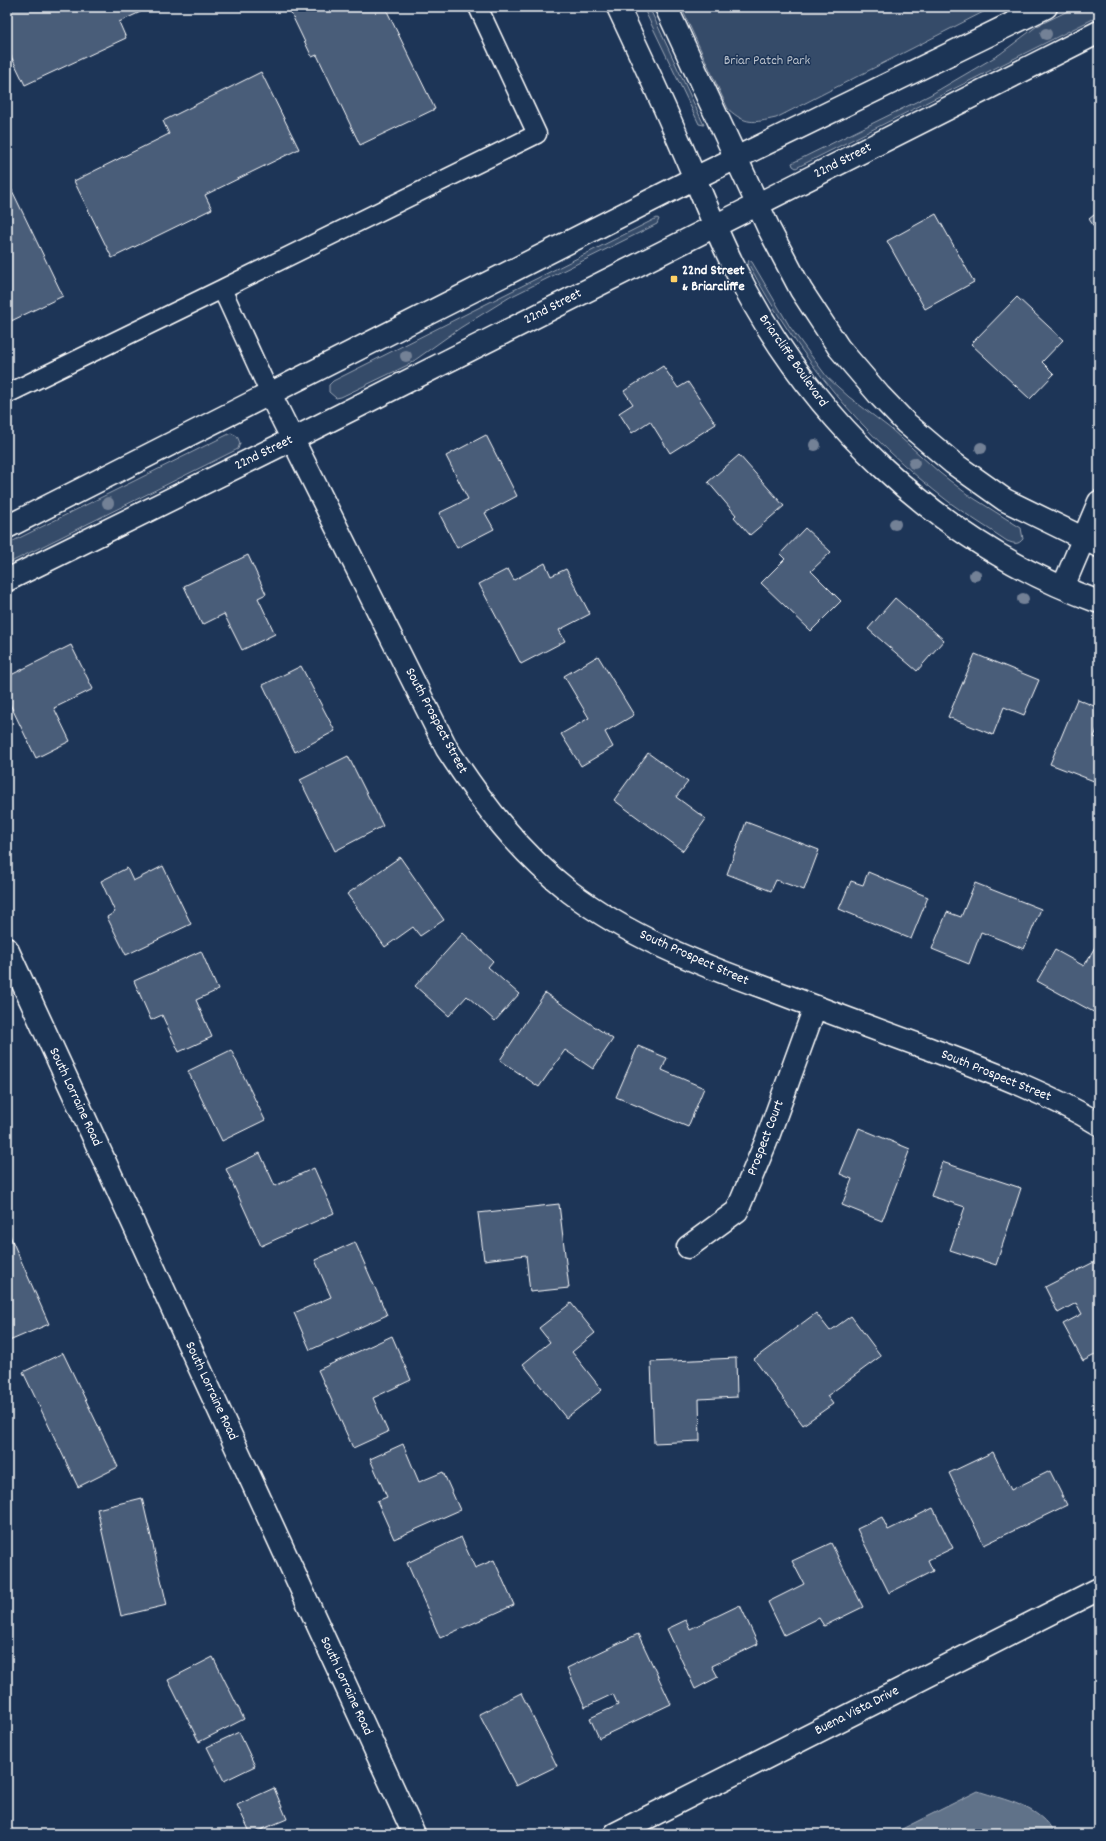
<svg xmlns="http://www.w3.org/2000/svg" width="1106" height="1841" font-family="Dekko,sans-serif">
  <rect width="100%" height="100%" fill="#1d3557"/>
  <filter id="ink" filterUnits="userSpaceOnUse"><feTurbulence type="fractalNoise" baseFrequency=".025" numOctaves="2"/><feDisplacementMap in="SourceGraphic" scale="8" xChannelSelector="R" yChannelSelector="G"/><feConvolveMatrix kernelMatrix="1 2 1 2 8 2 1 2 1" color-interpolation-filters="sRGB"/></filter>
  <g filter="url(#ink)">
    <!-- green -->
    <path fill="#364b69" stroke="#9aa5b4" d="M643 7H649L704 125 699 124Z
      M681 7H993L776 118C753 123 746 125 728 109Z
      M1076 7H1099V16L796 168 793 166 792 163 930 95 1000 54 1037 26Z
      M657 218 659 219 657 224 510 297 460 328 408 365 341 397 336 398 329 392V385L333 381Z
      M749 260 752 262 790 327 827 377 849 397 891 429 940 473 967 494 1021 528 1023 539C1018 545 1015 544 1007 541 988 528 968 516 949 502 863 437 799 358 748 263Z
      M231 433 237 436 240 443 238 449 7 564V544Z"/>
    <!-- water -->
    <path fill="#617289" stroke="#a0aab8" d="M978 1791C1004 1800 1041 1806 1054 1834H892Z"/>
    <!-- building -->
    <path fill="#4a5d79" stroke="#fff" d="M7 7H151L119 22 126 38 25 85 7 48Z
      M288 7H385L435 109 360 145 317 55 312 57Z
      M261 72 299 149 205 195 212 209 112 258 74 181 169 134 163 121Z
      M7 180 63 296 7 323Z
      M1099 211V234L1089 219Z
      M936 214 974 282 925 309 887 241Z
      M1017 297 1063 340 1042 362 1054 374 1030 399 971 344Z
      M663 366 678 388 688 382 716 424 670 453 650 421 632 433 619 413 633 404 624 391Z
      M486 435 517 496 485 513 494 529 457 548 439 513 468 499 446 456Z
      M739 455 784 506 750 535 734 517 736 515 708 482Z
      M805 528 831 552 811 571 841 601 811 631 761 583 785 559 780 554Z
      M248 555 266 594 258 598 275 634 242 650 224 614 202 625 184 586Z
      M545 563 551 576 566 569 590 614 559 630 565 641 521 664 479 584 508 569 514 580Z
      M895 598 944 640 917 671 868 629Z
      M71 645 93 689 54 708 70 741 36 758 7 698V677Z
      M975 654 1039 680 1024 715 1004 707 993 735 948 717Z
      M598 656 634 715 605 732 613 747 581 766 561 734 589 718 564 676Z
      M301 666 335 731 295 752 263 685Z
      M1077 699 1099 708V725L1094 737 1099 739V783L1050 764Z
      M648 753 688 782 676 797 706 819 683 851 614 800Z
      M348 756 383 826 335 851 300 780Z
      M746 822 819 850 804 890 776 880 771 891 727 874Z
      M400 857 444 920 420 936 413 927 385 947 347 894Z
      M163 866 191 924 126 955 107 917 115 912 101 881 127 868 133 881Z
      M868 872 928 897 911 939 839 909 851 881 863 885Z
      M975 883 1041 909 1024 949 981 932 969 964 932 949 947 912 961 917Z
      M463 933 493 961 488 967 519 994 495 1021 467 996 449 1016 415 986Z
      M1099 940V1015L1037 981 1055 950 1084 966Z
      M201 951 218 990 196 1000 212 1037 179 1052 162 1015 151 1020 134 981Z
      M545 993 613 1039 593 1069 565 1050 539 1087 500 1060Z
      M638 1046 667 1058 662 1070 704 1088 688 1127 616 1097Z
      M231 1050 265 1120 222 1141 188 1071Z
      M859 1128 910 1149 882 1221 842 1205 852 1179 840 1174Z
      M260 1153 275 1186 314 1168 334 1213 261 1246 226 1169Z
      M942 1162 1021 1188 996 1265 950 1250 965 1207 931 1196Z
      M559 1204 569 1288 530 1292 526 1255 484 1260 478 1213Z
      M7 1229 49 1324 7 1342Z
      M355 1242 387 1315 310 1350 294 1313 331 1297 315 1260Z
      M1098 1260 1099 1353 1083 1361 1063 1324 1082 1314 1076 1303 1058 1313 1045 1287Z
      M571 1303 595 1333 572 1352 602 1390 566 1418 523 1364 550 1342 539 1328Z
      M816 1313 830 1331 851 1316 881 1356 827 1396 833 1404 803 1425 754 1359Z
      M392 1336 411 1380 373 1398 388 1432 353 1448 318 1370Z
      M63 1353 118 1467 78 1487 23 1372Z
      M736 1358 737 1397 699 1399 700 1441 654 1443 651 1362Z
      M1099 1401V1421L1092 1404Z
      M403 1444 419 1482 443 1472 460 1510 394 1539 377 1501 387 1497 370 1459Z
      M993 1452 1011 1490 1050 1471 1067 1505 984 1545 949 1473Z
      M142 1498 167 1605 121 1616 97 1509Z
      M933 1508 953 1548 928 1560 933 1571 889 1593 857 1529 882 1517 888 1530Z
      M461 1537 475 1568 494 1560 514 1605 440 1638 407 1563Z
      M831 1543 863 1607 824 1626 819 1618 784 1635 768 1602 804 1584 792 1561Z
      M740 1605 758 1644 712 1666 718 1677 695 1689 667 1629 686 1620 690 1629Z
      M638 1634 671 1704 599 1738 590 1718 618 1705 613 1694 585 1707 567 1668Z
      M213 1657 244 1719 199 1742 168 1680Z
      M521 1693 557 1766 516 1786 479 1714Z
      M239 1732 255 1766 224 1781 207 1747Z
      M274 1788 287 1819 251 1834 237 1805Z"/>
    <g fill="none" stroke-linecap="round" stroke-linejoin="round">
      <defs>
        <path id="lane" d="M7 394 222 289
          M270 394 222 289 537 134 478 7"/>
        <path id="street" d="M618 7C639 52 660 96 679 141 697 182 713 225 733 265 808 417 939 544 1099 602
          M666 7 769 229 801 290 839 348 880 396 906 423 953 463 1005 500 1099 546
          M270 394 447 749C483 804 518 851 570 892 628 936 696 963 763 987 819 1008 874 1029 930 1049 988 1071 1046 1092 1099 1124
          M7 527 695 178 1046 7
          M7 580 293 439 1099 32
          M1063 587 1099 502
          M7 949 414 1834
          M688 1247 737 1211 766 1142 815 1007
          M615 1834 1099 1589"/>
      </defs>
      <!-- lane casing -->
      <use href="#lane" stroke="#fff" stroke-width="21"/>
      <!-- street casing -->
      <use href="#street" stroke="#fff" stroke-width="25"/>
      <!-- lane -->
      <use href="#lane" stroke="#1d3557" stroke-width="18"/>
      <!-- street -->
      <use href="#street" stroke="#1d3557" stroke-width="22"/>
    </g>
    <!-- trees -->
    <g fill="#738196">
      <circle cx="1046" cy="34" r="6"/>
      <circle cx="406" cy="356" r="6"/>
      <circle cx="815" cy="445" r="6"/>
      <circle cx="981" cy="448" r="6"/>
      <circle cx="914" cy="463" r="6"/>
      <circle cx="108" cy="503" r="6"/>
      <circle cx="895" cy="524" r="6"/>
      <circle cx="975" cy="575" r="6"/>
      <circle cx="1023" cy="599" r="6"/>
    </g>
  </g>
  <!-- markers -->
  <rect fill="#ffd166" stroke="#1d3557" stroke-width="1.5" x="670" y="275" width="8" height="8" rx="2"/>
  <g text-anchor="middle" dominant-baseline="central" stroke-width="3" stroke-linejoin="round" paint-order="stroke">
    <!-- park labels -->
    <g font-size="14" fill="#b9c0ca" stroke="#1d3557">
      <text x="767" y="61">Briar Patch Park</text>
    </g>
    <!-- street labels -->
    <g font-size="14" fill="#fff" stroke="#1d3557">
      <text transform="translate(843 161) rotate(-27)">22nd Street</text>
      <text transform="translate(553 307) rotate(-27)">22nd Street</text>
      <text transform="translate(793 361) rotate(55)">Briarcliffe Boulevard</text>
      <text transform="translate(264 453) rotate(-26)">22nd Street</text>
      <text transform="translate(436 721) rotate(62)">South Prospect Street</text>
      <text transform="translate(694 958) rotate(24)">South Prospect Street</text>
      <text transform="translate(996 1076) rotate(22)">South Prospect Street</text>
      <text transform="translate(75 1097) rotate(65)">South Lorraine Road</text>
      <text transform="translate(766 1138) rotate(-69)">Prospect Court</text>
      <text transform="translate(211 1391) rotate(65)">South Lorraine Road</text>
      <text transform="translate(346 1686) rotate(65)">South Lorraine Road</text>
      <text transform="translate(857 1711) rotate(-27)">Buena Vista Drive</text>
    </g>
    <!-- poi labels -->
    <g font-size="14" font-weight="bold" fill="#fff" stroke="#1d3557" text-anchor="start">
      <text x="682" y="271">22nd Street<tspan x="682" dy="16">&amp; Briarcliffe</tspan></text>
    </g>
  </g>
  <!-- margin -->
  <rect width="1106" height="1841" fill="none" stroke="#1d3557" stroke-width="24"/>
  <rect x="12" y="12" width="1082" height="1817" fill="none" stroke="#fff" stroke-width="1.5" filter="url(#ink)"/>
</svg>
